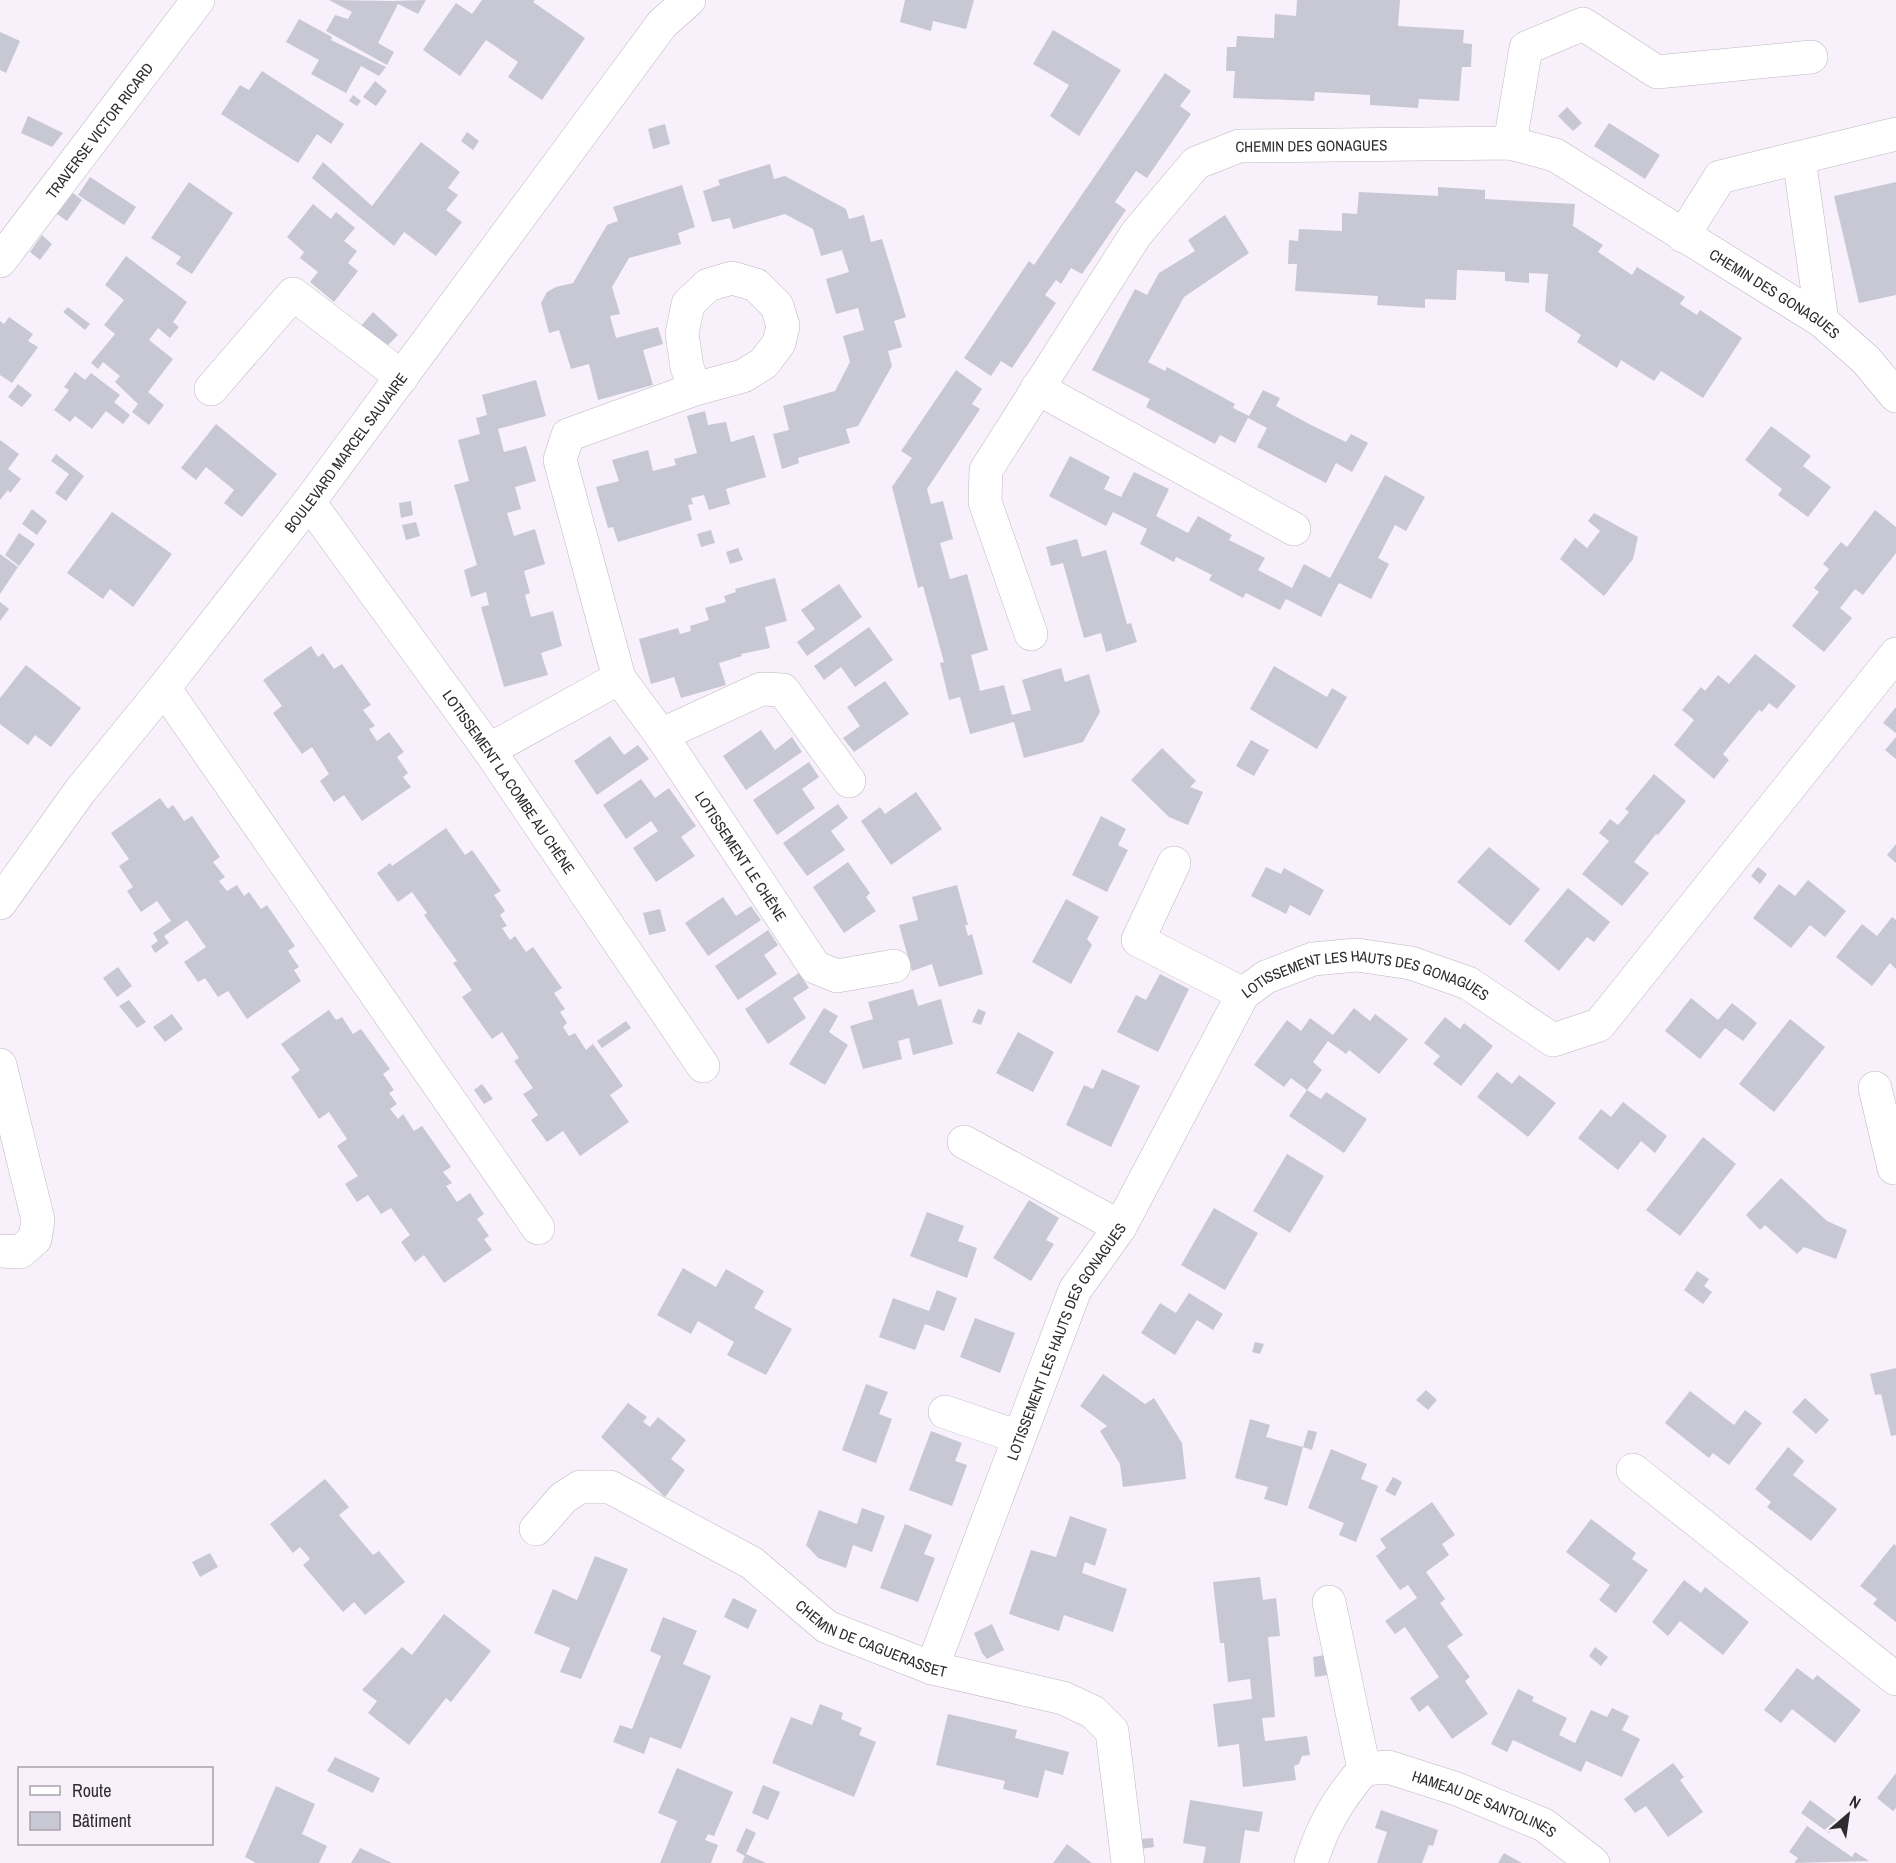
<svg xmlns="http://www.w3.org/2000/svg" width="1896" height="1863" font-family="'Archivo Narrow',sans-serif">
  <rect width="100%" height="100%" fill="#f8f0fb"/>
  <!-- building -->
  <path fill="#c7c8d4" d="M329 0 392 1 426 0 418 14 398 4 378 43 394 52 387 65 326 31 335 15 348 19 352 12Z
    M482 0H535L533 2 585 38 542 100 508 77 518 62 486 40 460 76 423 50 456 3 472 14Z
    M905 0H974L966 29 933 21 931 31 900 22Z
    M1297 0H1400L1398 26 1464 30 1463 43 1472 44 1471 67H1462L1459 101 1419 99 1418 108 1370 105V95L1315 92 1314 101 1233 98 1235 71H1226L1227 47H1236L1237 36 1274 38 1275 14 1296 16Z
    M299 19 332 37 331 40 386 67 379 76 361 66 346 93 311 74 319 60 286 42Z
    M1053 30 1121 70 1079 136 1050 116 1069 85 1033 64Z
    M0 32 20 41 6 73 0 70Z
    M262 71 344 124 331 144 317 134 298 163 221 114 240 85 249 90Z
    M1165 73 1191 91 1180 106 1191 114 1147 178 1136 171 1115 202 1126 210 1082 274 1071 268 1061 284 1056 280 1045 295 1056 303 1012 368 1001 361 991 376 964 358 1029 261 1034 265Z
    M375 81 387 91 376 106 363 97Z
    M353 95 361 101 357 106 349 101Z
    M1567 107 1582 123 1573 131 1558 116Z
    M28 116 63 133 52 147 21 133Z
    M1609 123 1660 155 1645 179 1594 146Z
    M665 124 670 144 653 149 648 129Z
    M467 132 479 141 473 150 461 141Z
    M421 142 460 172 448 188 458 195 446 210 462 222 436 256 404 232 394 246 312 178 323 162 372 206Z
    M770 164 774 179 785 176 846 209 849 219 864 215 871 242 882 239 906 317 894 321 902 347 888 351 892 366 858 426 846 429 850 443 798 458 799 463 782 469 773 434 789 430 783 406 835 391 850 362 843 336 864 330 858 308 836 314 826 279 849 272 842 250 821 256 813 229 785 214 733 229 730 218 712 222 703 191 720 185 718 180Z
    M90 177 136 207 124 225 78 195Z
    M189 182 233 213 192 274 176 264 181 257 151 238Z
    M1896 182V295L1859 303 1834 196Z
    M682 185 695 227 678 233 681 244 629 258 612 287 620 314 610 316 616 338 658 327 663 344 643 350 653 385 598 400 589 364 571 369 559 330 549 333 541 303 547 292 556 287 573 283 607 225 618 221 613 207Z
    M1438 187 1485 190V199L1575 204 1573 226 1603 245 1598 252 1632 275 1637 267 1685 297 1680 304 1697 315 1700 310 1742 338 1703 398 1661 371 1654 381 1621 360 1617 368 1577 342 1581 335 1545 311 1548 274 1529 273V283L1505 281V272L1457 270 1456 300 1425 299V308L1377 305 1378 296 1295 291 1297 264H1288L1289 240 1298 241 1299 229 1342 231V213L1357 214 1359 192 1438 196Z
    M73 193 82 200 67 221 57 214Z
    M313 204 331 219 336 212 355 228 344 241 357 251 348 263 358 271 334 302 310 282 318 272 300 258 304 252 287 237Z
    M1225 215 1249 253 1184 297 1148 362 1165 371 1167 367 1235 404 1233 408 1249 416 1263 390 1280 398 1276 406 1311 425 1346 442 1351 434 1368 443 1352 472 1336 463 1326 483 1257 447 1267 428 1248 418 1235 443 1220 435 1215 444 1146 407 1150 399 1092 370 1135 289 1147 295 1159 273 1195 251 1188 240Z
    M42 235 52 244 40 260 30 252Z
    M126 256 187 302 173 322 179 327 170 338 158 328 149 340 173 359 148 392 164 405 149 425 132 412 138 404 115 382 120 376 103 362 98 369 91 363 115 334 104 325 124 300 105 285Z
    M68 307 90 324 85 330 63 312Z
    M373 312 398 335 385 348 361 326Z
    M9 317 33 334 28 341 38 347 12 383 0 375V321L4 324Z
    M956 370 982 389 972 404 980 409 927 489 931 504 943 501 953 539 940 543 950 579 967 574 988 650 971 655 980 691 1004 685 1012 715 1031 710 1022 680 1061 668 1065 682 1089 674 1100 712 1083 742 1024 758 1014 722 970 734 960 697 949 700 940 663 944 662 923 586 918 588 892 487 912 458 901 451Z
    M75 372 85 380 91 373 120 395 114 402 130 415 123 424 106 411 92 429 75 416 70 422 54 410 69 390 64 387Z
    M536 380 546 416 498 429 504 452 526 446 531 463 536 481 515 487 521 509 507 513 514 536 535 529 545 564 524 571 530 593 525 595 531 617 553 611 562 646 541 653 548 675 504 687 481 607 489 605 486 592 471 597 464 570 477 565 454 485 469 481 458 440 480 434 476 418 487 415 482 395Z
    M18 384 32 395 22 407 8 397Z
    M705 411 708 425 726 422 731 442 754 435 766 477 726 489 730 504 709 510 704 495 691 498 693 504 688 505 692 520 618 542 613 527 608 528 596 487 619 481 612 460 648 450 653 471 676 465 674 459 697 453 687 416Z
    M216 424 277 474 242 517 224 503 234 490 206 467 196 480 181 468Z
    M1771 426 1811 456 1803 466 1831 487 1808 517 1778 495 1782 489 1745 460Z
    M0 440 19 454 8 469 21 479 10 493 8 490 0 500Z
    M56 454 84 476 66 501 55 493 69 474 51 461Z
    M1070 456 1110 477 1104 489 1121 497 1134 472 1169 489 1156 516 1188 533 1198 516 1232 535 1229 540 1265 558 1258 570 1292 588 1304 564 1330 578 1385 475 1425 497 1406 531 1395 525 1378 558 1389 564 1371 599 1339 583 1321 617 1286 599 1280 610 1246 593 1243 598 1209 580 1212 575 1176 557 1174 562 1140 544 1147 529 1113 512 1106 526 1049 496Z
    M411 501 413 515 401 518 399 503Z
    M32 509 47 521 37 535 22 524Z
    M1875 510 1896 527V553L1863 595 1855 589 1840 608 1852 618 1824 652 1792 626 1819 592 1814 588 1829 569 1823 564 1841 542 1847 547Z
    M112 512 172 554 133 607 110 589 103 599 67 573Z
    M1594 513 1638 537 1633 559 1604 596 1560 559 1575 538 1587 548 1600 531 1588 521Z
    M416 522 420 536 406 540 402 525Z
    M711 530 715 543 701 547 697 534Z
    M19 533 35 544 19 566 5 555Z
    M1077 539 1082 557 1106 550 1127 624 1131 623 1137 642 1106 652 1101 633 1084 638 1063 563 1051 566 1046 547Z
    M738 548 743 560 730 564 726 552Z
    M0 554 18 567 0 594Z
    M775 578 787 621 765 627 770 648 741 654 742 656 719 663 726 685 681 698 674 677 651 684 639 639 678 628 680 634 691 631 690 626 709 620 705 608 726 602 724 596 736 592 735 589Z
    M839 584 862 617 807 656 797 642 815 629 801 610Z
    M0 602 9 609 0 621Z
    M869 627 893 660 855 687 841 667 824 680 814 666Z
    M311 646 318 657 323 653 334 669 342 664 371 705 363 710 375 726 369 729 377 741 389 732 404 752 397 757 408 773 403 777 411 787 362 821 344 795 334 802 320 781 329 774 312 747 302 754 273 713 282 706 263 680Z
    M1755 654 1796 686 1777 709 1769 703 1762 712 1759 710 1723 754 1729 760 1714 779 1674 745 1694 720 1682 710 1701 687 1705 691 1718 675 1729 684Z
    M26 665 81 708 51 747 35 735 28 745 0 724V698Z
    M1274 666 1327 697 1332 688 1347 697 1317 749 1250 709Z
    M885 681 909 714 854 752 843 738 860 726 847 707Z
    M1896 707V733L1883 723Z
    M761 730 775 750 792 737 802 752 746 790 723 756Z
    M610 736 624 755 638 745 649 759 597 795 574 761Z
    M1896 737V759L1885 750Z
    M1251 740 1269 750 1254 776 1236 766Z
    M1162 748 1196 781 1190 787 1203 792 1188 825 1169 817 1131 780Z
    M809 762 819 777 802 789 815 808 777 835 753 800Z
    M1654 774 1686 801 1658 835 1656 834 1634 862 1649 873 1622 906 1582 874 1609 841 1599 833 1610 819 1618 825 1629 812 1625 809Z
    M641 779 655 798 669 788 696 826 681 837 695 856 656 882 633 848 658 831 651 821 626 839 603 805Z
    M916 792 942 829 891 865 861 821 880 807 885 814Z
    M160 798 168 809 173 805 184 821 192 816 220 857 213 862 225 877 219 881 227 891 237 885 244 896 249 892 261 909 267 905 295 946 288 951 299 967 294 970 301 981 247 1019 228 991 218 997 205 978 198 982 184 962 206 947 187 920 164 936 169 943 155 953 151 946 158 941 153 933 171 921 157 901 141 912 127 891 133 887 119 866 129 859 111 833Z
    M838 804 848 818 831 831 845 850 807 876 783 843Z
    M1101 816 1126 829 1118 845 1128 850 1107 892 1072 875Z
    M446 828 465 855 472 850 501 891 494 895 505 911 500 915 507 926 502 928 510 940 515 936 526 952 533 947 562 988 554 993 565 1009 560 1012 567 1023 563 1027 569 1036 575 1033 586 1050 593 1044 623 1086 610 1095 629 1122 580 1156 563 1131 547 1142 531 1120 538 1115 523 1094 533 1088 514 1061 519 1058 502 1032 492 1039 462 997 472 990 453 963 457 961 424 915 427 913 412 892 398 902 377 873 390 863 392 866Z
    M1896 844V863L1887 855Z
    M1489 847 1540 889 1510 926 1457 882Z
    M848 862 870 893 866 897 876 911 844 933 813 887Z
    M1266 867 1281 874 1284 868 1324 890 1310 916 1290 905 1286 914 1251 896Z
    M1758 867 1767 874 1760 884 1751 876Z
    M1808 880 1846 911 1825 937 1810 925 1791 948 1753 918 1779 884 1795 896Z
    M957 885 968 925H965L968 936 972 934 983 974 939 987 932 964 912 971 899 925 918 920 912 897Z
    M1568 888 1610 922 1594 942 1587 937 1559 971 1524 941Z
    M723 897 736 916 751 906 761 920 708 956 685 923Z
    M1066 899 1099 917 1087 939 1092 945 1071 984 1032 962Z
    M660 909 666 931 649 935 643 913Z
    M1892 917 1896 920V969L1890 963 1872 986 1836 957 1862 924 1877 936Z
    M768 930 778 945 764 955 777 974 738 1000 715 966Z
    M118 967 132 986 117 997 103 978Z
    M799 973 809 988 793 998 806 1018 768 1044 745 1009Z
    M1160 974 1189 989 1158 1052 1117 1032 1136 995 1146 1000Z
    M913 989 918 1006 941 999 953 1044 913 1055 909 1038 898 1041 902 1059 863 1069 850 1026 873 1019 868 1002Z
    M1691 998 1718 1020 1732 1003 1757 1023 1743 1041 1725 1028 1700 1059 1665 1031Z
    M129 1000 146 1022 137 1028 119 1006Z
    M824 1008 838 1016 829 1032 848 1045 825 1085 789 1064Z
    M1354 1008 1370 1021 1375 1014 1408 1039 1379 1074 1349 1050 1346 1054 1328 1041 1313 1062 1322 1070 1307 1090 1291 1078 1284 1087 1254 1065 1287 1020 1301 1031 1310 1018 1333 1035Z
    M978 1009 986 1012 981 1025 972 1022Z
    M329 1010 336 1020 342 1017 353 1034 361 1029 390 1069 383 1074 394 1090 389 1093 397 1104 390 1109 398 1119 403 1114 414 1131 422 1126 451 1167 443 1172 452 1183 446 1186 457 1202 470 1193 484 1214 477 1219 489 1236 484 1239 492 1250 444 1283 424 1255 415 1262 401 1242 410 1235 391 1208 381 1214 368 1195 357 1202 345 1184 358 1176 337 1146 347 1139 329 1112 319 1119 291 1077 300 1070 281 1044Z
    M172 1014 183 1029 165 1042 153 1027Z
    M1445 1017 1460 1029 1464 1023 1493 1046 1461 1086 1433 1064 1440 1056 1424 1043Z
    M1790 1019 1825 1047 1774 1112 1739 1084Z
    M626 1021 631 1028 602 1048 597 1041Z
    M1018 1032 1054 1052 1033 1092 996 1073Z
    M1102 1069 1140 1086 1111 1147 1066 1125 1084 1085 1093 1089Z
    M1497 1072 1512 1084 1519 1075 1556 1103 1528 1137 1477 1097Z
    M482 1084 493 1099 484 1104 474 1090Z
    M1307 1090 1321 1099 1326 1092 1367 1119 1344 1153 1289 1116Z
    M1623 1102 1667 1136 1655 1153 1641 1141 1618 1170 1578 1138 1601 1109 1611 1117Z
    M1703 1137 1736 1164 1680 1236 1646 1210Z
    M1287 1154 1324 1176 1290 1233 1253 1211Z
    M1781 1178 1827 1221 1847 1230 1836 1259 1804 1247 1797 1254 1765 1225 1760 1230 1746 1215Z
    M1029 1200 1059 1218 1046 1240 1054 1244 1031 1281 993 1258Z
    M1214 1208 1258 1233 1225 1290 1181 1265Z
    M927 1212 964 1226 958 1241 977 1248 967 1278 910 1256Z
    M683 1268 716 1287 726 1269 764 1291 754 1308 792 1329 766 1375 727 1355 734 1342 698 1321 691 1334 657 1315Z
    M1697 1271 1709 1279 1704 1286 1712 1292 1703 1304 1684 1290Z
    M937 1290 957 1298 944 1331 925 1324 915 1350 879 1337 893 1298 929 1311Z
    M1189 1293 1223 1314 1213 1330 1197 1320 1175 1355 1141 1333 1160 1303 1176 1313Z
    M975 1318 1015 1333 1000 1373 960 1357Z
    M1255 1342 1264 1344 1260 1354 1252 1352Z
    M1896 1368V1435L1891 1436 1881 1394 1875 1395 1870 1374Z
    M1103 1374 1145 1404 1154 1398 1182 1443 1186 1479 1123 1487 1120 1464 1100 1431 1107 1426 1080 1406Z
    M866 1384 888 1392 879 1414 892 1419 876 1463 842 1450Z
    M1426 1390 1437 1400 1428 1410 1416 1400Z
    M1690 1391 1734 1425 1745 1410 1762 1423 1729 1465 1713 1453 1709 1458 1665 1423Z
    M1805 1398 1829 1420 1816 1434 1792 1412Z
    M628 1403 647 1417 643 1422 650 1427 658 1417 686 1440 671 1459 685 1470 665 1497 601 1437Z
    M1250 1419 1270 1425 1266 1437 1303 1447 1287 1506 1264 1499 1268 1487 1235 1478Z
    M1308 1430 1317 1432 1312 1450 1303 1447Z
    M931 1431 962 1443 955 1461 967 1465 952 1506 909 1490Z
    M1788 1447 1804 1461 1793 1475 1837 1509 1811 1541 1767 1507 1771 1502 1755 1489Z
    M1331 1449 1367 1464 1361 1479 1378 1486 1356 1542 1339 1535 1344 1523 1308 1508Z
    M1393 1477 1402 1482 1395 1496 1385 1491Z
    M325 1479 349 1507 339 1515 373 1555 379 1551 405 1582 365 1615 354 1602 343 1612 303 1565 310 1559 300 1547 293 1553 270 1524Z
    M1432 1502 1455 1535 1442 1544 1449 1555 1426 1572 1445 1599 1440 1603 1463 1635 1447 1646 1470 1677 1465 1681 1488 1714 1452 1739 1428 1705 1419 1712 1410 1698 1439 1677 1405 1627 1395 1634 1385 1621 1417 1598 1408 1585 1400 1590 1376 1556 1386 1548 1380 1539Z
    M862 1508 885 1516 872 1552 853 1545 846 1568 818 1558 806 1545 819 1510 857 1524Z
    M1070 1516 1107 1529 1095 1566 1085 1562 1082 1573 1127 1589 1113 1632 1064 1615 1059 1631 1009 1614 1031 1550 1056 1557Z
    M1591 1519 1636 1553 1632 1559 1648 1570 1616 1613 1599 1600 1610 1585 1566 1552Z
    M905 1524 932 1535 924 1554 935 1558 918 1602 880 1588Z
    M1894 1544 1896 1546V1622L1873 1604 1877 1599 1860 1586Z
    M210 1553 218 1567 200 1577 192 1562Z
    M595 1556 628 1569 581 1679 560 1672 570 1648 534 1633 553 1589 577 1600Z
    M1260 1577 1263 1600 1276 1598 1280 1636 1268 1637 1275 1717 1262 1718 1265 1741 1307 1736 1310 1755 1302 1756 1299 1764 1294 1766 1296 1780 1243 1787 1239 1744 1218 1747 1213 1704 1252 1699 1250 1679 1228 1682 1224 1643H1220L1213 1582Z
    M1684 1580 1701 1593 1705 1587 1749 1622 1723 1655 1680 1621 1668 1636 1652 1622Z
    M733 1598 757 1610 748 1629 724 1617Z
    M444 1614 491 1651 451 1702 446 1698 409 1745 368 1713 377 1701 362 1690 402 1647 412 1655Z
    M663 1617 697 1631 683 1664 711 1676 681 1749 650 1737 644 1754 613 1742 620 1725 632 1729 661 1656 650 1651Z
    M992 1624 1004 1650 987 1659 982 1653 974 1633Z
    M1595 1647 1608 1657 1601 1666 1589 1656Z
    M1325 1655 1328 1675 1315 1677 1313 1657Z
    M1797 1668 1813 1680 1817 1675 1861 1710 1835 1743 1792 1709 1781 1723 1764 1710Z
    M1518 1689 1534 1697 1532 1701 1567 1718 1559 1735 1575 1743 1591 1710 1607 1717 1612 1708 1629 1716 1622 1730 1640 1739 1622 1777 1586 1761 1581 1772 1513 1740 1507 1752 1491 1744Z
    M820 1704 843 1713 841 1719 862 1728 859 1735 876 1742 854 1797 772 1763 791 1717 812 1725Z
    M948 1714 1017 1730 1015 1738 1069 1752 1063 1775 1045 1770 1038 1798 1003 1789 1005 1781 936 1765Z
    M335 1757 380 1778 373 1793 327 1771Z
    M1673 1763 1684 1777 1680 1780 1703 1812 1668 1837 1646 1806 1635 1813 1624 1799Z
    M677 1768 733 1792 714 1836 708 1834 705 1840 718 1845 711 1863H660L677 1821 658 1813Z
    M1896 1773V1808L1893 1811 1877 1798Z
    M763 1785 780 1792 768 1820 752 1813Z
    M276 1786 315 1804 302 1834 327 1846 319 1863H256L245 1857Z
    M1190 1800 1263 1812 1259 1832 1245 1830 1240 1863H1203L1206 1847 1183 1843Z
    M1810 1800 1838 1821 1829 1833 1801 1813Z
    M1381 1810 1438 1830 1433 1846 1429 1845 1422 1863H1377L1387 1832 1375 1828Z
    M1807 1826 1852 1857 1855 1852 1869 1861 1794 1863 1798 1858 1789 1852Z
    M746 1828 756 1833 746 1854 766 1863H742L745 1856 736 1851Z
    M1153 1838 1154 1847 1140 1849 1139 1839Z
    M1067 1844 1092 1863H1053Z
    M360 1848 392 1863H351Z
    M1504 1853 1522 1863H1498Z"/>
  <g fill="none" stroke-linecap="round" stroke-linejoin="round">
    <defs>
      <g id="minor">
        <path d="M1510 143 1526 48 1583 24 1657 72 1811 57"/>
        <path d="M1799 158 1822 321"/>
        <path d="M1683 236 1720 177 1896 134"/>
        <path id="s1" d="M0 261 198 0"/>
        <path d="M1037 388 1294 529"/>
        <path d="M211 389 293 294 402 377"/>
        <path id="s2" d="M309 502 489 750 703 1066"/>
        <path id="s3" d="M1031 634 985 502 986 470 1136 234 1196 163 1239 146 1510 143 1555 155 1822 321 1866 360 1896 396"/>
        <path id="s4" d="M619 678 661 735 815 967 837 976 894 966"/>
        <path d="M164 688 538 1228"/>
        <path d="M661 735 761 689 783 690 849 781"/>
        <path d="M489 750 619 678 560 460 568 435 695 389 743 376 764 363 779 343 783 326 777 306 756 285 732 278 708 285 688 304 682 334 687 367 695 389"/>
        <path d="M1174 863 1138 940 1243 994"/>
        <path id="s5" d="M0 903 80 791 164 688 309 502 662 24 689 0"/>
        <path d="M0 1065 38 1220 35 1239 20 1252 0 1251"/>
        <path d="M1875 1088 1894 1168"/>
        <path d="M964 1142 1120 1227"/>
        <path d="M945 1412 1019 1437"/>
        <path d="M1633 1470 1896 1679"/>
        <path id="s6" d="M536 1529 563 1498 580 1487H610L752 1563 827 1627 932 1668 1063 1698 1093 1712 1112 1731 1128 1863"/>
        <path d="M1329 1602 1364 1769"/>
        <path id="s7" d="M932 1668 1075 1290 1120 1227 1243 994 1266 977 1313 959 1357 955 1411 963 1468 983 1553 1040 1599 1025 1896 654"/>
        <path id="s8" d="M1311 1863C1323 1824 1338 1800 1364 1769L1388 1767 1457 1789 1544 1825 1593 1863"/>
      </g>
    </defs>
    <!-- minor casing -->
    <use href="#minor" stroke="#beb7c1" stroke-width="34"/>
    <!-- minor -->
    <use href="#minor" stroke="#fff" stroke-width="33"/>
  </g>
  <g text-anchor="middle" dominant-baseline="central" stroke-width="4.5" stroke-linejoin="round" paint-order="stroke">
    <!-- street labels -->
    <g font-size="15" fill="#2f2c30" stroke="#f8f0fb">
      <text stroke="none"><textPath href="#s1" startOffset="164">TRAVERSE VICTOR RICARD</textPath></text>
      <text stroke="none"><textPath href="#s3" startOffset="663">CHEMIN DES GONAGUES</textPath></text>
      <text stroke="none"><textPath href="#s3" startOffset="1168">CHEMIN DES GONAGUES</textPath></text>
      <text stroke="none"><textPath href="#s5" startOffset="568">BOULEVARD MARCEL SAUVAIRE</textPath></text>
      <text stroke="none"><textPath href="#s2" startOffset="344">LOTISSEMENT LA COMBE AU CHÊNE</textPath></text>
      <text stroke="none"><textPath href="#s4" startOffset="216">LOTISSEMENT LE CHÊNE</textPath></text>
      <text stroke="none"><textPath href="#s7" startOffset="876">LOTISSEMENT LES HAUTS DES GONAGUES</textPath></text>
      <text stroke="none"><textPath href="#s7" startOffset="354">LOTISSEMENT LES HAUTS DES GONAGUES</textPath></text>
      <text stroke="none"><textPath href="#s6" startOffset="396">CHEMIN DE CAGUERASSET</textPath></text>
      <text stroke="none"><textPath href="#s8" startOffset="236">HAMEAU DE SANTOLINES</textPath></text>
    </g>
  </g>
  <!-- legend -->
  <rect x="18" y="1767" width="195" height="78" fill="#f8f0fb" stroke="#a8a2aa" stroke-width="1.5"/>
  <rect x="30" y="1786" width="30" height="9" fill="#ffffff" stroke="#a8a2aa" stroke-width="1.5"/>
  <text x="72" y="1797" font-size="18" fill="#2f2c30">Route</text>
  <rect x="30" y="1812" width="30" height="18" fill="#c7c8d4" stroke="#a8a2aa" stroke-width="1.5"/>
  <text x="72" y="1827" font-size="18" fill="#2f2c30">Bâtiment</text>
  <!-- north arrow -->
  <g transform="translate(1848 1815) rotate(29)" stroke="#f8f0fb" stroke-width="4.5" paint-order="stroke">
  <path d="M0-4.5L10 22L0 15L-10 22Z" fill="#2f2c30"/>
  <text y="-9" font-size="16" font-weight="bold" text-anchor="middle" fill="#2f2c30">N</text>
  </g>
</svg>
